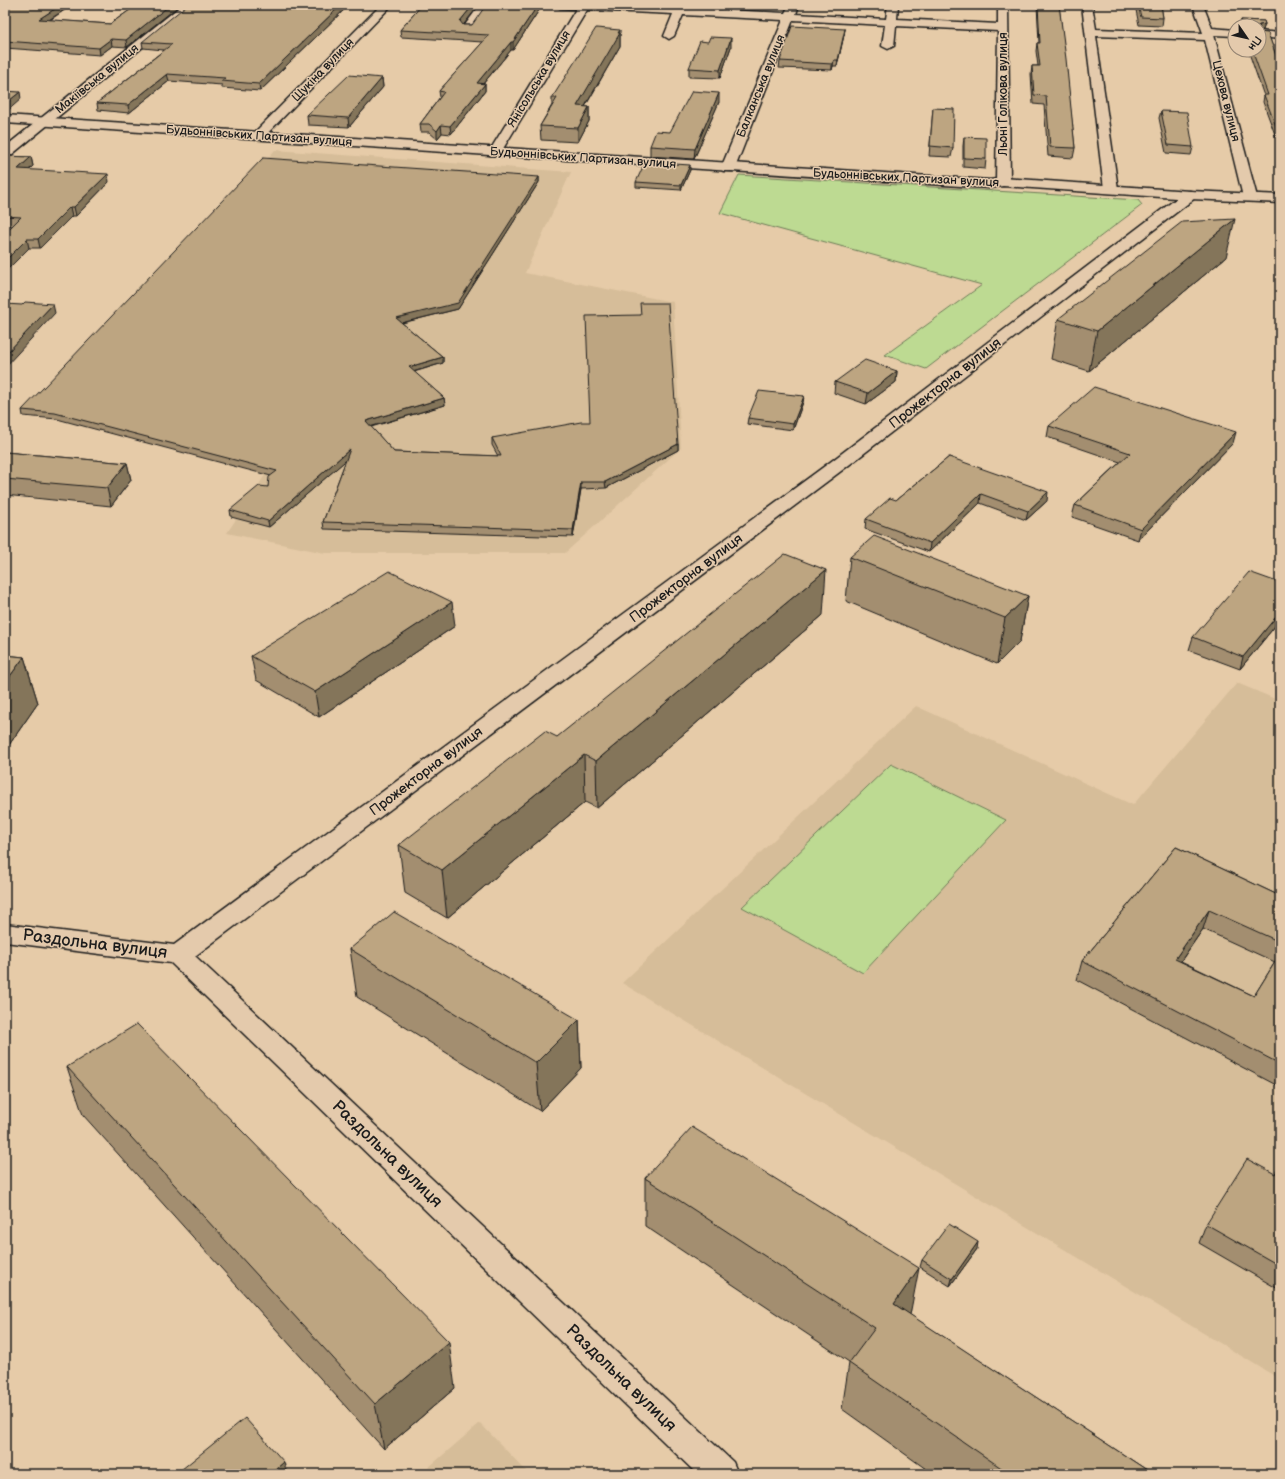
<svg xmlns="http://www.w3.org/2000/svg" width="1285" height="1479" font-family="'Balsamiq Sans',sans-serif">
  <rect width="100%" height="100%" fill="#e6cba8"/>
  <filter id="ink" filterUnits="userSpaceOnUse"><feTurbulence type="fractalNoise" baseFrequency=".025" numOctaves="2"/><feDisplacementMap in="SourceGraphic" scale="8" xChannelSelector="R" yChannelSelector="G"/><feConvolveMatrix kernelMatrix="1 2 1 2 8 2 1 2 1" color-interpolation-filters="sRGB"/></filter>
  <g filter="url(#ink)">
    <!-- built -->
    <path fill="#d6bd99" d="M275 150 571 172 525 273 673 302 681 448 565 553H325L227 533 267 472 37 414Z
      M1237 683 1280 701V1374L1278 1378 622 983 916 706 1133 805Z
      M480 1423 529 1474H421Z"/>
    <!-- green -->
    <path fill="#bdda92" stroke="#6c7b57" d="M739 175 1138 200 1142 205 926 369 885 355 982 285 720 213Z
      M891 764 1006 820 863 973 742 907Z"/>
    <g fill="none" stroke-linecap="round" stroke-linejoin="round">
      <defs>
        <path id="minor" d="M182 5H194L10 156 5 157V147Z
          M381 5H392L263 138H255L253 135 255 132Z
          M480 5H490L471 31H463L462 29Z
          M555 5H621L676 8 677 5H687L686 8 785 13 789 5H799L796 14 886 19 888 5H898L897 19 998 24V5H1008L1010 182 1008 185H998L996 182 998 31 896 26 894 46 888 49 882 46 885 25 793 20 735 168 733 171H723L721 168 783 20 683 15 674 36 669 39 664 36 673 14 587 10 501 152 500 155H490L489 152 576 9 560 8Z
          M1082 5H1092L1096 29 1203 33 1193 5H1203L1212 28 1235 30V36L1214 35 1257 197 1255 200H1245L1243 197 1205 40 1096 36 1118 189 1116 192H1106L1104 189Z
          M1259 31 1280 33V39L1259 37Z"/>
        <path id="tertiary" d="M1190 191 1195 192 1197 195 1195 198 845 468 195 956 733 1462 738 1474H697L171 963 5 942V924L174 945 833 460 1185 192Z"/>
        <path id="secondary" d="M5 115 990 180 1003 178 1190 191 1280 195V203L1190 199 1003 186 990 188 5 123Z"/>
      </defs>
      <!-- minor casing -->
      <use href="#minor" stroke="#1c1c1c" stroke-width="3"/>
      <!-- tertiary casing -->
      <use href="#tertiary" stroke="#1c1c1c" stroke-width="3"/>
      <!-- secondary casing -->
      <use href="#secondary" stroke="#1c1c1c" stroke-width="3"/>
      <!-- minor -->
      <use href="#minor" fill="#e4caac" fill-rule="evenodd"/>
      <!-- tertiary -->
      <use href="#tertiary" fill="#e4caac" fill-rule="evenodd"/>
      <!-- secondary -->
      <use href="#secondary" fill="#e4caac" fill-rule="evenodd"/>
    </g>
    <!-- wall -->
    <path fill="#a38e6f" stroke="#1c1c1c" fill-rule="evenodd" d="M5 5H72L50 20 110 24 137 5 127 47 112 46 100 55 5 48Z
      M349 5 260 91 222 88V85L169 81 129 113 98 110 97 103 164 50 143 48 142 42Z
      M422 5H479L463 25H472L541 7 513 50H511L483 84H485V91L451 134 442 133 437 139 429 132H421L420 124 440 97 439 91 483 42 401 37 400 30Z
      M1037 5H1059L1075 148 1073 158 1048 156 1044 105 1033 104 1031 74 1032 66H1038L1036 51 1037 43H1039Z
      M1135 5H1161L1163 18 1162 26 1139 25Z
      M1241 20 1264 21 1265 24 1263 30 1259 31V32L1268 33 1280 67V148L1263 102 1264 96 1248 50H1259V26H1240Z
      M845 29 844 35 837 66H833L832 70 779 68 780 61Z
      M620 33V46L585 107H589V121L578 142 541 140 540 126 552 105V98Z
      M731 47 720 78 689 77V68Z
      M382 78 383 87 349 127 308 125 307 115Z
      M719 102 694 159 650 156V146L670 132Z
      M933 108 953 148 951 157 929 156Z
      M1161 111 1193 147 1191 155 1166 153 1159 118Z
      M964 137 986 159 985 169 963 167V146Z
      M5 156 31 157 33 166 29 170 109 182 76 216H72L40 248H29L13 226 5 225Z
      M690 170 681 190 636 187V182Z
      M539 177V182L458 309 402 323 443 357V363L414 372 444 398 445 405 371 427 394 452 498 456 492 445V438L678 444V450L606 488 581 489 573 537 324 529 323 522 346 460 269 527 231 517 230 510 268 487 271 476 57 419 23 416 22 410Z
      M1226 257 1089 371 1051 359 1058 319Z
      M897 371 896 382 866 404 834 393 835 382Z
      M804 396 803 402 793 430 747 424 748 418Z
      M1049 426 1233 443 1138 540 1072 517 1075 505 1120 462 1047 437Z
      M5 452 127 463 131 480 111 506 5 495Z
      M949 457 1047 501 1026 520 980 503 929 552 865 529 866 519 896 500Z
      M850 557 1028 596 1020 641 997 664 846 601Z
      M1280 583V620L1240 669 1189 650 1193 637Z
      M823 615 597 808 585 802 447 918 405 893 399 845 557 737Z
      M455 626 319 717 256 680 251 656Z
      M5 655 24 657 38 703 9 745 5 744Z
      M1176 847 1280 896V1083L1278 1086 1077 980 1082 961ZM1203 929 1275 962 1254 996 1181 961Z
      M350 949 579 1020 581 1068 540 1111 357 997Z
      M67 1067 455 1388 384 1449 83 1115Z
      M1280 1165V1290L1199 1243 1206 1224 1275 1174Z
      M645 1178 910 1315 1153 1474H933L842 1409 849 1363V1362L645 1226Z
      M977 1249 950 1286 920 1267 922 1260Z"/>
    <!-- shaded-wall -->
    <path fill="#84745a" stroke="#1c1c1c" d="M61 5H72L41 25 39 19Z
      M170 5H180L127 47 126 40Z
      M341 5H349L260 91 259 84Z
      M473 5H479L461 28 460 21Z
      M538 5H541V7L513 50V42Z
      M1265 24 1263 30 1259 31V25Z
      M845 29 844 35 837 66 838 60Z
      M620 30V46L577 120V106Z
      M731 38V47L720 78V70Z
      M111 39 112 46 100 55 99 48Z
      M511 42V50L477 91V83Z
      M834 60 833 66 832 70V64Z
      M167 74 169 81 129 113 128 105Z
      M382 78 383 87 349 127 348 118Z
      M485 84V91L451 134 450 126Z
      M20 92 21 99 5 113V104Z
      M719 93V102L694 159 695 149Z
      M589 107V121L578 142V128Z
      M441 125 442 133 437 139V131Z
      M31 157 33 166 20 178 18 169Z
      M690 165V170L681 190V185Z
      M108 174 109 182 76 216 74 207Z
      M539 177V182L458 309 397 324 396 318Z
      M70 207 72 216 40 248 38 239Z
      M1235 219 1226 257 1089 371 1097 331Z
      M27 239 29 248 5 272V261Z
      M53 304 55 313 5 367V355Z
      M443 357V363L409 373V367Z
      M897 371 896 382 866 404 868 393Z
      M804 396 803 402 793 430V424Z
      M444 398 445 405 366 428V421Z
      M1236 432 1233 443 1138 540 1141 529Z
      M678 444V450L606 488 605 482Z
      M350 449 351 456 269 527 268 521Z
      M127 463 131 480 111 506 107 488Z
      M581 482V489L573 537V530Z
      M1048 492 1047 501 1026 520 1028 511Z
      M981 494 980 503 929 552 930 543Z
      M826 570 823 615 597 808 596 761Z
      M1028 596 1020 641 997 664 1005 618Z
      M452 602 455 626 319 717 315 692Z
      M1280 612V620L1240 669 1243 657Z
      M24 657 38 703 9 745 5 733V683Z
      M584 755 585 802 447 918 442 870Z
      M1209 910 1203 929 1169 978 1175 959Z
      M579 1020 581 1068 540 1111 536 1063Z
      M978 1242 977 1249 950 1286 952 1279Z
      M919 1268 910 1315 894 1304Z
      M449 1342 455 1388 384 1449 375 1404Z
      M284 1462 287 1474H270Z"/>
    <!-- building -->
    <path fill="#bda581" stroke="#1c1c1c" d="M5 5H61L39 19 110 24 137 5H170L126 40 111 39 99 48 5 41V8H6H5Z
      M187 5H341L259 84 221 81 225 78 167 74 128 105 97 103 172 44 142 42Z
      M422 5H473L460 21 463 25H472L486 5H538L513 42H511L477 83 485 84 450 126 441 125 437 131 429 124H420L444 92 439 91 489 35 400 30Z
      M1038 5H1059L1066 59 1075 148 1050 147 1046 96 1034 95 1032 66H1040L1037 43H1040Z
      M1138 5H1161L1163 18 1141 17Z
      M1241 20 1264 21 1265 24 1259 25V26H1243Z
      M792 26 845 29 838 60H834L832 64 780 61Z
      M1259 27V32L1268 33 1280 67V137L1264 95H1268L1252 50H1259Z
      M596 28 620 30 618 33H620L577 106 589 107 578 128 540 126 557 98H552Z
      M710 37 731 38 720 70 689 68 700 41 708 42Z
      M349 75 382 78 348 118 307 115Z
      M5 91 20 92 5 104Z
      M692 91 719 93 695 149 650 146 656 131 670 132Z
      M933 108 954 109 953 148 930 146Z
      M1161 111 1187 112 1193 147 1168 145Z
      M964 137 986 138V159L964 158Z
      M5 156 31 157 18 169 108 174 74 207H70L38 239H27L5 261V233L21 217 5 216Z
      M263 158 539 177 458 303 396 318 443 357 409 367 444 398 366 421 394 452 501 456 492 438 581 422H590L586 316 641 315 640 303H668L678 444 605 482H581L573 530 323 522 350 449 268 521 230 510 259 486 268 487 269 477 277 471 55 413 22 410Z
      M645 162 690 165 681 185 636 182Z
      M1235 219 1097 331 1058 319 1182 222Z
      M25 302 53 304 5 355V304L22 305Z
      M865 360 897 371 868 393 835 382Z
      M1094 387 1236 432 1141 529 1075 505 1130 453 1049 426Z
      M759 391 804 396 793 424 748 418Z
      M5 452 127 463 107 488 5 479Z
      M949 457 1048 492 1028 511 981 494 930 543 866 519 890 498 896 500Z
      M874 536 1028 596 1005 618 850 557Z
      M785 554 826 570 596 761 584 755 442 870 399 845 545 731 557 737Z
      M389 571 452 602 315 692 251 656Z
      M1249 572 1280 583V612L1243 657 1193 637Z
      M5 655 24 657 5 683Z
      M1176 847 1280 896V942L1209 910 1175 959 1254 996 1280 954V1064L1082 961Z
      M394 912 579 1020 536 1063 350 949Z
      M137 1024 449 1342 375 1404 67 1067Z
      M692 1127 919 1268 894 1304 1153 1474H1010L849 1363 875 1328 645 1178Z
      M1247 1159 1275 1174 1280 1165V1266L1206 1224Z
      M949 1224 978 1242 952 1279 922 1260Z
      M245 1418 284 1462 270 1474H176Z"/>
  </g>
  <g text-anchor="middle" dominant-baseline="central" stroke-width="3" stroke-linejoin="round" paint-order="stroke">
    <!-- far-street labels -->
    <g font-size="12" fill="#1c1c1c" stroke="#e4caac">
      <text transform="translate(323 70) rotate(-46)">Щукіна вулиця</text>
      <text transform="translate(97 79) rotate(-39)">Макіївська вулиця</text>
      <text transform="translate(539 79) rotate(-59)">Янісольська вулиця</text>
      <text transform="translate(761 86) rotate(-68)">Балканська вулиця</text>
      <text transform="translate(1003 94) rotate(-90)">Льоні Голікова вулиця</text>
      <text transform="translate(1226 101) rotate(76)">Цехова вулиця</text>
      <text transform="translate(259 136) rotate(4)">Будьоннівських Партизан вулиця</text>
      <text transform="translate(583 158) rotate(4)">Будьоннівських Партизан вулиця</text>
      <text transform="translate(906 178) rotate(3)">Будьоннівських Партизан вулиця</text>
    </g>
    <!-- street labels -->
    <g font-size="14" fill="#1c1c1c" stroke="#e4caac">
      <text transform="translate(945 383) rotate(-38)">Прожекторна вулиця</text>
      <text transform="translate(686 578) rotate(-37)">Прожекторна вулиця</text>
      <text transform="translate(426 771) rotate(-37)">Прожекторна вулиця</text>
    </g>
    <!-- near-street labels -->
    <g font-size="17" fill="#1c1c1c" stroke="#e4caac">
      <text transform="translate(95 944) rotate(7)">Раздольна вулиця</text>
      <text transform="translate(387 1154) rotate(44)">Раздольна вулиця</text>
      <text transform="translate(621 1378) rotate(44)">Раздольна вулиця</text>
    </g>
  </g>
  <!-- margin -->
  <rect width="1285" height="1479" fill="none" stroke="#e4caac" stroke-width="20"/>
  <rect x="10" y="10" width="1265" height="1459" fill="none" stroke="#1c1c1c" stroke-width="1.5" filter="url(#ink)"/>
  <!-- north arrow -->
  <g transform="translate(1247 38) rotate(124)"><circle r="19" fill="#e4caac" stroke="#948472"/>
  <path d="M0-3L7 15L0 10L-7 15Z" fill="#1c1c1c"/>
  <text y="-6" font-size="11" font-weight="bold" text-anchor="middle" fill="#1c1c1c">Пн</text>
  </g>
</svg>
